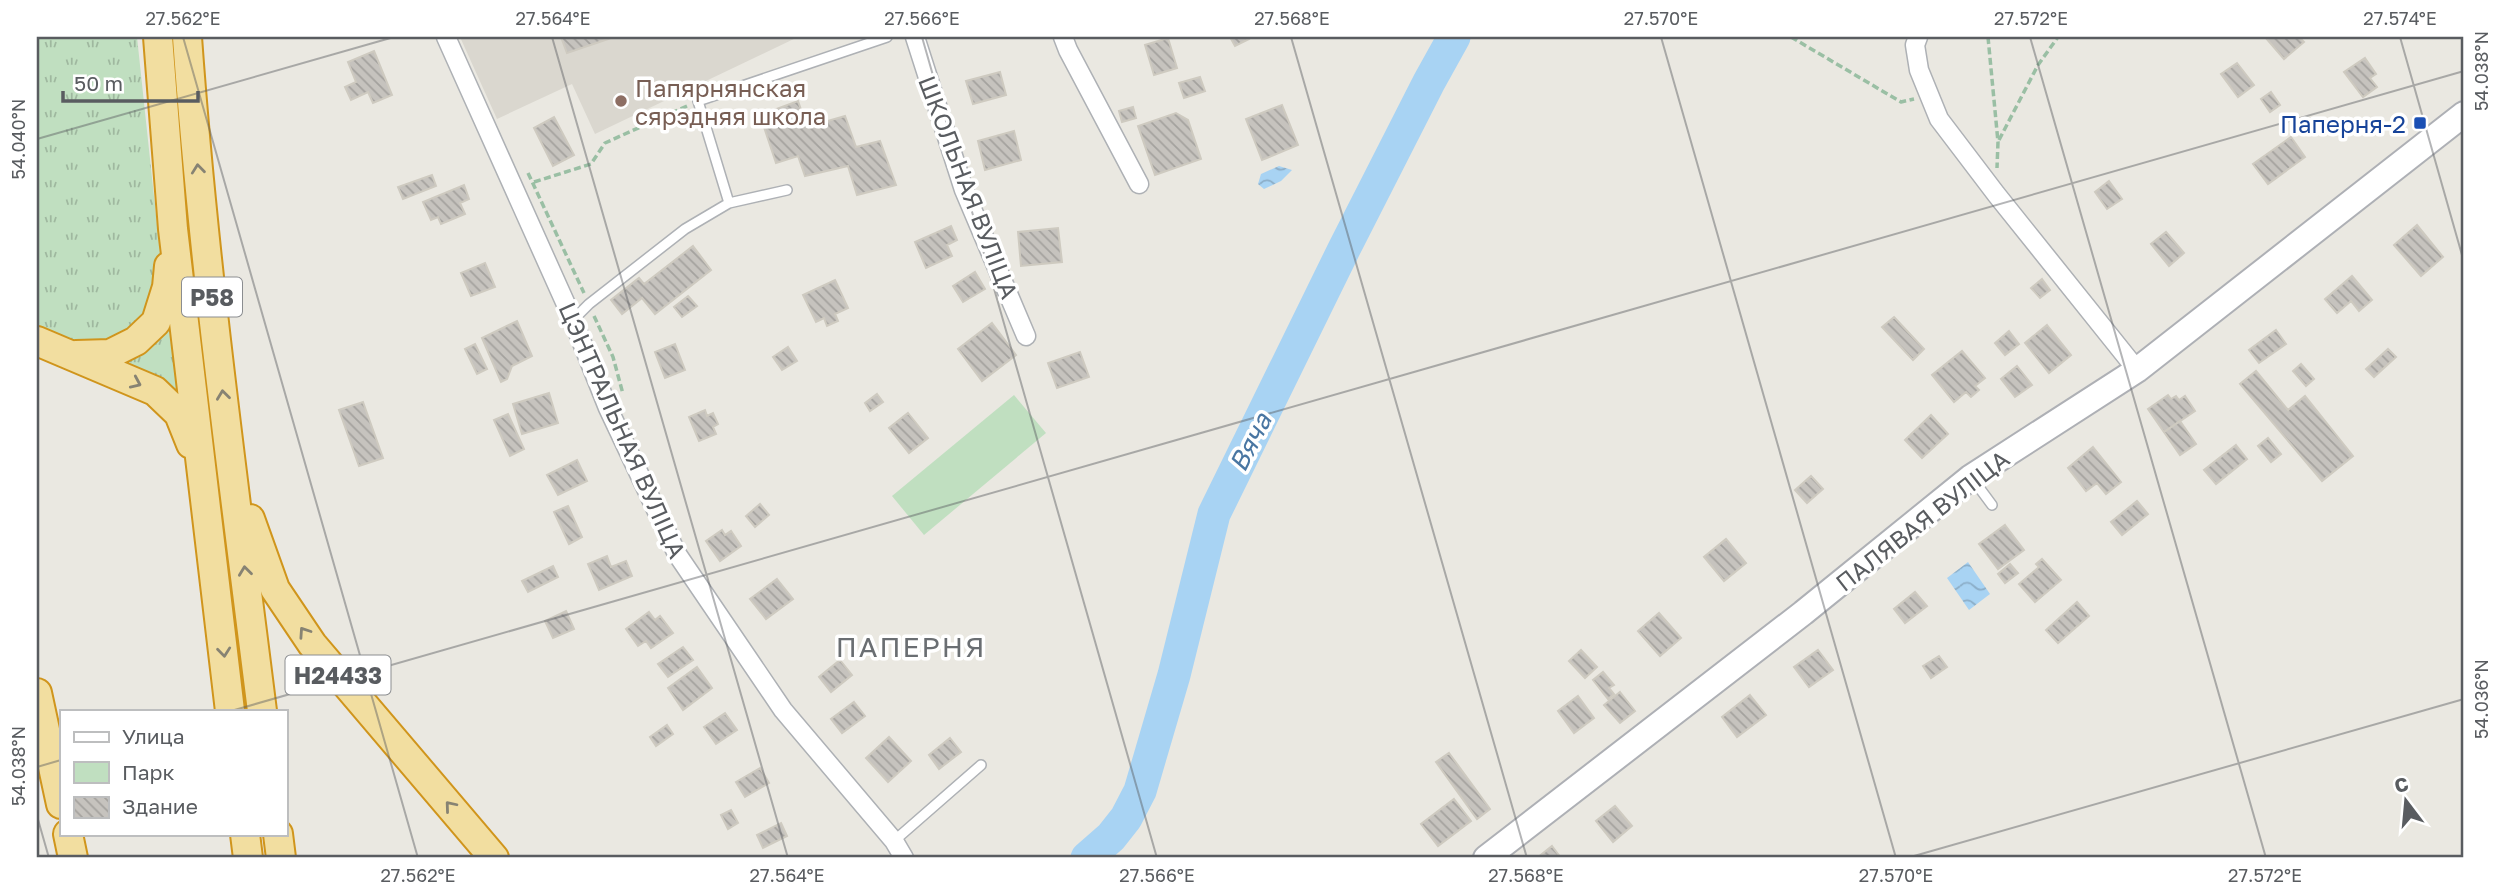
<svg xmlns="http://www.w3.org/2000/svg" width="2501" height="895" font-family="'Golos Text',sans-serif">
  <defs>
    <pattern id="grass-tufts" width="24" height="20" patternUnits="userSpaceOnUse" patternTransform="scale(1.75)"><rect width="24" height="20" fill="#c0dfc0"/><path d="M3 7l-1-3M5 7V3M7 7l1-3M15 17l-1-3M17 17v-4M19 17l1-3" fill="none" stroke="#9fb89f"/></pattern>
    <pattern id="water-waves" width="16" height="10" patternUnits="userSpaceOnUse" patternTransform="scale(1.75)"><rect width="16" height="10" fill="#a8d3f3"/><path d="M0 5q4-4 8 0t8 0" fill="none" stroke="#8caec8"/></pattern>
    <pattern id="building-back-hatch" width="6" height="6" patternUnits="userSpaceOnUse" patternTransform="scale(1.75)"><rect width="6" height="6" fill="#c6c3be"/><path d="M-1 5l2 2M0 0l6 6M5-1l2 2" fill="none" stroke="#a4a29e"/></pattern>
  </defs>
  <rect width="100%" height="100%" fill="#eae8e1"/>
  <!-- education -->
  <path fill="#dad7cf" d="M460 37H798L595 134 572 84 497 119Z"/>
  <!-- grass -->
  <path fill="url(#grass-tufts)" d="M37 37H137L161 262 144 327 92 346 70 341 37 327Z
    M168 324 179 395 156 377 118 362Z"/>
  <!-- park -->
  <path fill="#c0dfc0" d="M1014 395 1046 433 924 535 892 496Z"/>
  <!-- water -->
  <path fill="url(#water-waves)" d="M1279 166 1292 170 1281 181 1264 189 1258 184 1261 174Z
    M1968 562 1990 594 1969 610 1947 578Z"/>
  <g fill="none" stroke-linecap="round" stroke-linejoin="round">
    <!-- river -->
    <path stroke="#a8d3f3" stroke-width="33" d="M1087 858 1111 837 1126 818 1140 791 1174 675 1214 514 1344 249 1429 82 1454 37"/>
  </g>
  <!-- building -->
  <path fill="url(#building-back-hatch)" stroke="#cecac0" stroke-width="2" d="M561 37H614L567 53Z
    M1230 37H1248L1249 39 1235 46Z
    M2265 37H2299L2304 42 2284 59Z
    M1168 38 1177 68 1154 75 1145 45Z
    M374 51 392 95 373 103 368 92 351 100 345 87 356 82 348 62Z
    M2365 58 2376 74 2370 78 2377 87 2363 97 2344 72Z
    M2237 63 2254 85 2238 97 2221 74Z
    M1000 72 1006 95 973 104 966 81Z
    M1200 77 1205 91 1184 98 1179 83Z
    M2271 92 2280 105 2270 112 2261 99Z
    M798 101 807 127 845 116 856 147 880 141 896 185 857 195 848 166 805 176 798 156 776 163 760 115Z
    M1282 105 1298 145 1262 160 1246 119Z
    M1133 107 1136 118 1122 122 1119 111Z
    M1176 113 1188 120 1201 159 1155 175 1138 126Z
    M554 117 574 155 553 166 534 128Z
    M1014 131 1021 160 985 170 978 141Z
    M2291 137 2305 157 2268 184 2253 164Z
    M432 175 436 186 403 199 398 187Z
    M2109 181 2122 199 2107 209 2095 192Z
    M464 185 469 199 460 203 465 214 441 224 438 217 431 220 423 202Z
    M2417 225 2443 257 2421 276 2394 245Z
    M951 226 957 240 947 245 952 256 926 268 915 242Z
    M1058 228 1062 262 1021 266 1018 232Z
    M2166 232 2184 253 2169 266 2151 244Z
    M693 246 711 270 655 314 642 298 622 314 611 300 639 278 644 284Z
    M485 263 495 287 471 296 461 273Z
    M975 272 985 289 963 302 953 286Z
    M2352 276 2372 300 2359 311 2351 301 2337 313 2325 299Z
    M2042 279 2050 290 2040 298 2031 288Z
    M835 280 848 308 835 314 838 321 827 326 824 318 816 322 803 295Z
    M688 296 697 306 682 317 674 307Z
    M1894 317 1924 349 1913 360 1882 327Z
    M517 321 532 356 512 366 507 379 501 382 482 338Z
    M992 323 1016 355 982 381 958 349Z
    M2047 325 2071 355 2049 373 2025 343Z
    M2276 330 2286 344 2259 363 2249 350Z
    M2009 331 2019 344 2005 355 1995 343Z
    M475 344 487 369 477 374 465 349Z
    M675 344 685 370 665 378 655 352Z
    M788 347 797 361 782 370 773 357Z
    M2388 349 2396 357 2374 377 2366 369Z
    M1962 351 1985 378 1975 386 1979 390 1971 397 1966 392 1954 402 1932 375Z
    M1080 352 1089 377 1057 388 1048 363Z
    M2301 364 2314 379 2306 386 2293 371Z
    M2017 366 2032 385 2015 397 2001 379Z
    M2256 371 2288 410 2305 396 2353 456 2322 481 2240 384Z
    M549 393 558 423 522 434 513 404Z
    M877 394 883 402 870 411 865 403Z
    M2168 395 2171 399 2176 396 2179 400 2185 396 2195 411 2164 432 2148 409Z
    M363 402 383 458 359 466 339 410Z
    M705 410 707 416 713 413 718 424 713 427 716 434 699 441 689 417Z
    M908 413 928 438 909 453 889 428Z
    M508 414 524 449 510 456 494 420Z
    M1931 415 1948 434 1922 458 1905 440Z
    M2180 421 2196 444 2180 455 2164 432Z
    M2268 438 2281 454 2271 462 2258 446Z
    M2236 445 2247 459 2216 484 2204 470Z
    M2093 447 2121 482 2106 494 2097 483 2086 491 2068 468Z
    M577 460 587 481 558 495 547 475Z
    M1811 476 1823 489 1807 503 1795 490Z
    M2137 501 2148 514 2122 535 2111 522Z
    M760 504 769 515 755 527 746 516Z
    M568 506 582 537 569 544 554 512Z
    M2005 525 2024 550 1998 569 1979 544Z
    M722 530 725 535 731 531 741 546 720 561 706 541Z
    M1726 539 1746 563 1724 581 1704 557Z
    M607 556 611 567 626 561 632 576 599 590 588 564Z
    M2042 559 2061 580 2035 602 2019 584 2039 567 2036 564Z
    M2010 564 2018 573 2005 583 1998 574Z
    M553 566 558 577 528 592 522 581Z
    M777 579 793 599 766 619 750 599Z
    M1915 592 1927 606 1905 623 1894 609Z
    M2077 602 2089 616 2058 643 2046 630Z
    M566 611 574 629 553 638 545 621Z
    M649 612 655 620 660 616 673 633 651 648 646 641 638 646 626 629Z
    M1659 613 1681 638 1660 656 1638 631Z
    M683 647 693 660 668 677 658 664Z
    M1581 650 1597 667 1585 678 1569 661Z
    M1818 650 1833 670 1809 687 1794 667Z
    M1939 656 1947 667 1931 678 1923 666Z
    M840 660 852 675 831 692 819 677Z
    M697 667 712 688 683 710 668 688Z
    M1603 672 1614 685 1609 688 1614 694 1608 699 1593 680Z
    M1620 692 1635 711 1620 723 1604 705Z
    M1750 695 1766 715 1737 737 1722 717Z
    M1578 696 1594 718 1574 733 1558 711Z
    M854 702 865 716 842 733 831 719Z
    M725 713 737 730 716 744 704 727Z
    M667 725 673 734 656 746 650 737Z
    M889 737 911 761 888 782 866 758Z
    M950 738 961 752 939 769 929 755Z
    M1449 753 1490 809 1477 819 1436 762Z
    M760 768 769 783 745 797 736 782Z
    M1454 799 1471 821 1438 846 1421 824Z
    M1615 806 1632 826 1613 842 1596 821Z
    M731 810 738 823 728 829 721 815Z
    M781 823 787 836 763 848 757 835Z
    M1552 846 1561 858H1537Z"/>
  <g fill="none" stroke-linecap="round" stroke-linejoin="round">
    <defs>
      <path id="service" d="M729 203 698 101 887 37
        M573 320 589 304 685 229 729 203 787 190
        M1972 478 1992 505
        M894 841 981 765"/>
      <path id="minor" d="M446 37 573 320 608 408 677 554 783 710 894 841 904 858
        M915 37 964 190 1026 336
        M1063 37 1068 50 1139 184
        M1918 37 1915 45 1919 70 1939 119 1996 194 2137 370"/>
      <path id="secondary" d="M1486 858 1803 613 1971 477 2137 370 2464 114"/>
      <path id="trunk" d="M158 37 173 229 230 711
        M187 37C203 262 234 487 262 711
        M37 341 155 391 179 414 191 444
        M76 355 110 354 136 341 156 322 167 287 169 266
        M250 519 275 589 312 644 494 858
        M37 693 61 804
        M68 834 73 858
        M245 834 248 858
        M278 834 281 858"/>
    </defs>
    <!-- service casing -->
    <use href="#service" stroke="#aeb1b5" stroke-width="12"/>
    <!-- minor casing -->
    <use href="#minor" stroke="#aeb1b5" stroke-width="21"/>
    <!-- secondary casing -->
    <use href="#secondary" stroke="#aeb0b5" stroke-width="28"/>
    <!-- trunk casing -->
    <use href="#trunk" stroke="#d0951c" stroke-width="32"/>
    <!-- path -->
    <path stroke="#9abfa4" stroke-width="3.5" stroke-dasharray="7 3.5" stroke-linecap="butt" d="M1490 37H1491
      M1791 37 1901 102 1914 99
      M1988 37 1998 142 1997 168
      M1999 140 2038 65 2058 37
      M528 173 584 293
      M534 182 591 164 605 143 687 106
      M594 316 613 357 623 394"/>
    <!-- service -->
    <use href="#service" stroke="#fff" stroke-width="9"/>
    <!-- minor -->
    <use href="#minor" stroke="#fff" stroke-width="18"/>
    <!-- secondary -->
    <use href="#secondary" stroke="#fff" stroke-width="24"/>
    <!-- trunk -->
    <use href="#trunk" stroke="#f2dea0" stroke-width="28"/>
  </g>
  <!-- one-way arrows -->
  <defs><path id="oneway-chevron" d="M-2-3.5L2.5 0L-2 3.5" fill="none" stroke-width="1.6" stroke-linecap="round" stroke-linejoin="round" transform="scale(1.75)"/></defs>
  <g stroke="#878373">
    <use href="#oneway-chevron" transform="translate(198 169) rotate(-96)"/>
    <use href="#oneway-chevron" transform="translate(136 383) rotate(24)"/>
    <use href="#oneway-chevron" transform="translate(223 395) rotate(-97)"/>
    <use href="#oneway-chevron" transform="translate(245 571) rotate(-97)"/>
    <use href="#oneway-chevron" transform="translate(304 632) rotate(-124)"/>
    <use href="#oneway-chevron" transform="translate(224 652) rotate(84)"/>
    <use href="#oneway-chevron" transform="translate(450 806) rotate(-130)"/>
  </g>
  <!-- ticks -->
  <path fill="none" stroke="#595c60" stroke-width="2" stroke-opacity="0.45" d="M183 37 418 858M552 37 788 858M922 37 1157 858M1291 37 1527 858M1661 37 1896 858M2030 37 2266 858M2400 37 2464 262M37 139 394 37M231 711 2464 71M37 767 61 760M37 816 49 858M1907 858 2464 699"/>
  <!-- markers -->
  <circle fill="#8d6e63" stroke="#fff" stroke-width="2.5" cx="621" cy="101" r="7"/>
  <rect fill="#1a4fb4" stroke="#fff" stroke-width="2.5" x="2413" y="116" width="14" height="14" rx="3.5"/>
  <g text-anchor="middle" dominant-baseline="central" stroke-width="7" stroke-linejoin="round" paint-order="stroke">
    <!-- shield labels -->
    <g fill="#fff" stroke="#8b8d90" stroke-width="2">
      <rect x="182" y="277.5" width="60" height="39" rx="5"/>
      <rect x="285.5" y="655.5" width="105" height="39" rx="5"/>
    </g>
    <g font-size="23" font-weight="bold" fill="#595c60">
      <text x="212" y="297">Р58</text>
      <text x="338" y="675">Н24433</text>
    </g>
    <!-- education labels -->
    <g font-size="24" fill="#785e54" stroke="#fff" text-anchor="start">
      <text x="635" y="87">Папярнянская<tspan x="635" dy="28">сярэдняя школа</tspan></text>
    </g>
    <!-- transit labels -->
    <g font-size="24" fill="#164399" stroke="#fff" text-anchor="end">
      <text x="2406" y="123">Паперня-2</text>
    </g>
    <!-- street labels -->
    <g font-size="24" fill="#595c60" stroke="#fff">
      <text transform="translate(969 187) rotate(69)">ШКОЛЬНАЯ ВУЛІЦА</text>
      <text transform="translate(623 430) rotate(66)">ЦЭНТРАЛЬНАЯ ВУЛІЦА</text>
      <text transform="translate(1922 520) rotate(-38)">ПАЛЯВАЯ ВУЛІЦА</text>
    </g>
    <!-- water labels -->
    <g font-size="26" font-style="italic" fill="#4976a2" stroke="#fff">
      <text transform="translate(1250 442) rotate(-63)">Вяча</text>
    </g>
    <!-- quarter labels -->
    <g font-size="28" letter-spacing="2" fill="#6a6e72" stroke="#fff">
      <text x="911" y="646">ПАПЕРНЯ</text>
    </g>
  </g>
  <!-- border -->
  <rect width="2501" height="895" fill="none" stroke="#ffffff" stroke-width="77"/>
  <!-- legend -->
  <rect x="60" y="710" width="228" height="126" fill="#ffffff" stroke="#bdbebf" stroke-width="2"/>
  <rect x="74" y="732" width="35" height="10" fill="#ffffff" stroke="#bdbebf" stroke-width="2"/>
  <text x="122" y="744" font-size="21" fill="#595c60">Улица</text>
  <rect x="74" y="762" width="35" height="21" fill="#c0dfc0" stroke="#bdbebf" stroke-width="2"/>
  <text x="122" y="780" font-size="21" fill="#595c60">Парк</text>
  <rect x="74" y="797" width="35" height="21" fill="url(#building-back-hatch)" stroke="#bdbebf" stroke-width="2"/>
  <text x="122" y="814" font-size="21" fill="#595c60">Здание</text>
  <!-- north arrow -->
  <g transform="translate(2406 801) rotate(344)" stroke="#ffffff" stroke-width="5" paint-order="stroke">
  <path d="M0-5L12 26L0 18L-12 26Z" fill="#595c60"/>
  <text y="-10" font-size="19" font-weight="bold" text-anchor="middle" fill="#595c60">С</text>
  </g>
  <!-- scale -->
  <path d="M63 91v10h135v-10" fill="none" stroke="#595c60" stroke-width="3.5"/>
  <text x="74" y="91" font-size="21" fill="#595c60" stroke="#ffffff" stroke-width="5" paint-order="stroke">50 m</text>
  <rect x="38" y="38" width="2424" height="818" fill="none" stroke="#595c60" stroke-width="2.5"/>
  <g font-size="18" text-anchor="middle" fill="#595c60">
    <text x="183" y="25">27.562°E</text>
    <text x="553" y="25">27.564°E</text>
    <text x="922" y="25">27.566°E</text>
    <text x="1292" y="25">27.568°E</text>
    <text x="1661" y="25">27.570°E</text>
    <text x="2031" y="25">27.572°E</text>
    <text x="2400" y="25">27.574°E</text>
    <text transform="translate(2482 71) rotate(-90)" y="6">54.038°N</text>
    <text transform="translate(19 139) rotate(-90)" y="6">54.040°N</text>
    <text transform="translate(2482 699) rotate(-90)" y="6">54.036°N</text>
    <text transform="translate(19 766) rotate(-90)" y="6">54.038°N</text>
    <text x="418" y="882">27.562°E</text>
    <text x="787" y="882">27.564°E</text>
    <text x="1157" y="882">27.566°E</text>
    <text x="1526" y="882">27.568°E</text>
    <text x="1896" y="882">27.570°E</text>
    <text x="2265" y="882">27.572°E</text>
  </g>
</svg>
